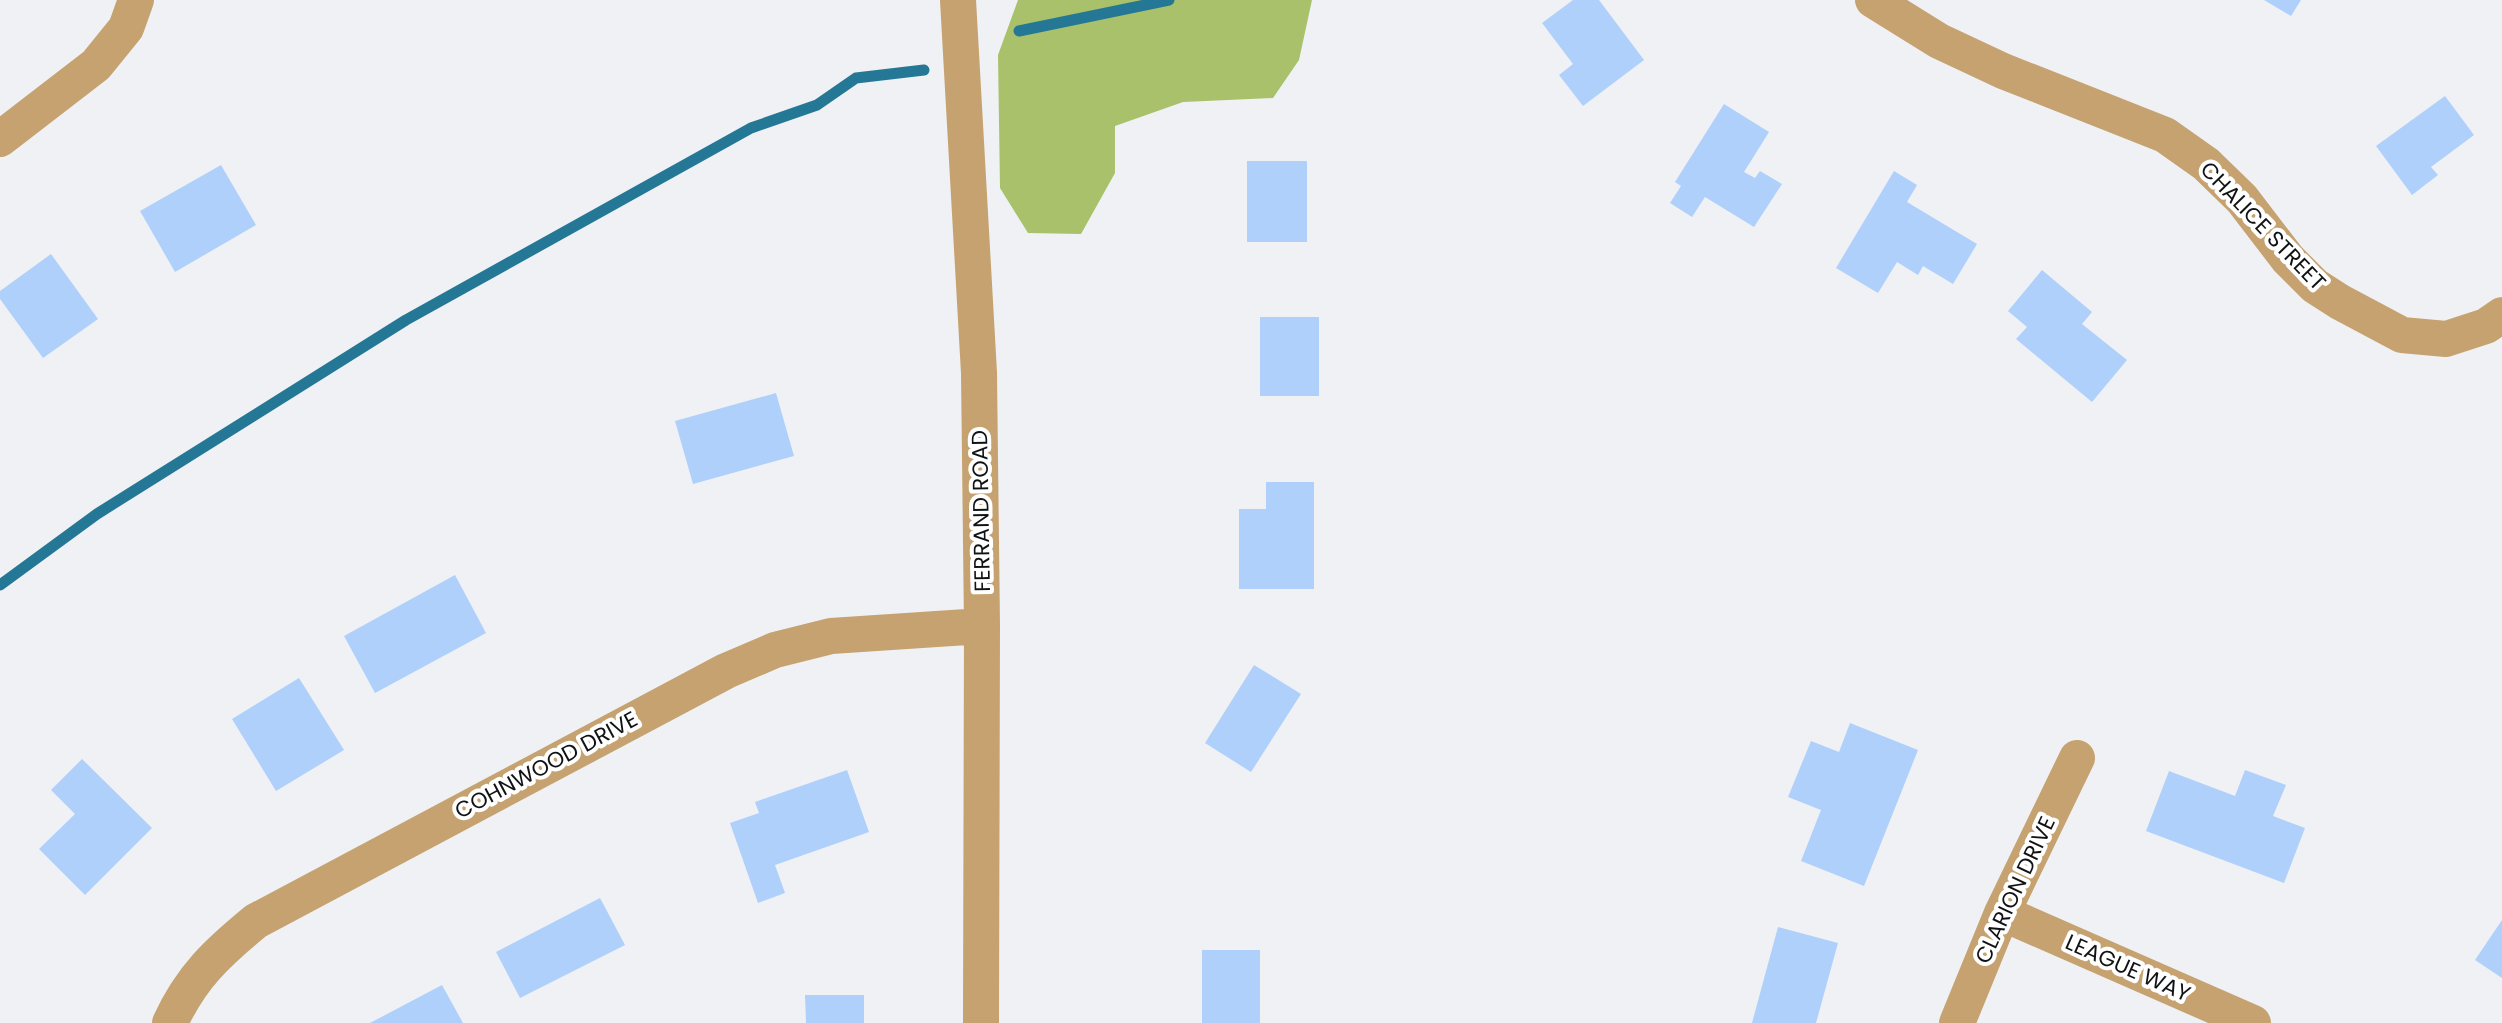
<svg xmlns="http://www.w3.org/2000/svg" width="2502" height="1023" font-family="Poppins,sans-serif">
  <rect width="100%" height="100%" fill="#eff1f5"/>
  <!-- forest -->
  <path fill="#a8c16a" d="M1018 0H1312L1299 60 1273 98 1183 102 1115 126V173L1081 234 1028 233 1000 188 998 55Z"/>
  <g fill="none" stroke-linecap="round" stroke-linejoin="round">
    <!-- stream -->
    <path stroke="#257895" stroke-width="11" d="M1019 31 1169 0
      M0 585 97 514 406 320 751 128 817 105 856 78 924 70"/>
  </g>
  <!-- building -->
  <path fill="#afd0fb" d="M1573 0H1599L1644 60 1583 106 1559 75 1573 64 1542 23Z
    M2264 0H2301L2291 16Z
    M2445 96 2474 135 2431 167 2438 175 2412 195 2376 146Z
    M1724 104 1769 132 1744 172 1755 178 1760 171 1782 184 1754 227 1705 197 1692 217 1670 203 1681 186 1675 182Z
    M1247 161H1307V242H1247Z
    M221 165 256 225 175 272 140 211Z
    M1894 171 1917 185 1907 202 1977 244 1953 284 1923 266 1918 275 1897 262 1878 293 1836 268Z
    M51 254 98 319 43 358 0 299V291Z
    M2042 270 2092 312 2082 324 2127 360 2092 402 2016 339 2027 327 2008 311Z
    M1260 317H1319V396H1260Z
    M776 393 794 456 693 484 675 421Z
    M1266 482H1314V589H1239V509H1266Z
    M455 575 486 633 375 693 344 636Z
    M1254 665 1301 694 1251 772 1205 743Z
    M299 678 344 750 276 791 232 719Z
    M1850 723 1918 750 1864 886 1801 861 1821 810 1788 797 1811 741 1839 752Z
    M82 759 152 828 85 895 39 849 75 814 51 790Z
    M847 770 869 832 775 865 785 893 758 903 730 823 759 813 755 802Z
    M2245 770 2286 785 2273 816 2305 828 2284 883 2146 831 2169 771 2235 796Z
    M600 898 625 945 520 998 496 952Z
    M2502 920V978L2475 960Z
    M1778 927 1838 943 1816 1023H1752Z
    M1202 950H1260V1023H1202Z
    M442 985 463 1023H370Z
    M805 995H864V1023H806Z"/>
  <g fill="none" stroke-linecap="round" stroke-linejoin="round">
    <!-- street -->
    <path stroke="#c5a26f" stroke-width="36" d="M958 0 979 373 982 626 981 1023
      M1873 0 1939 41 2003 71 2165 135 2206 164 2242 199 2288 259 2315 286 2340 302 2402 335 2446 339 2486 326 2502 315
      M0 139 96 65 126 28 136 0
      M2002 913 2253 1023
      M170 1023C191 977 217 953 256 921L726 671 775 650 831 636 982 626
      M1957 1023 2002 913 2077 758"/>
  </g>
  <g text-anchor="middle" dominant-baseline="central" stroke-width="8" stroke-linejoin="round" paint-order="stroke">
    <!-- street labels -->
    <g font-size="22" fill="#111214" stroke="#fff">
      <text transform="translate(2263 226) rotate(46)">CHALICE STREET</text>
      <text transform="translate(981 511) rotate(-91)">FERRAND ROAD</text>
      <text transform="translate(546 765) rotate(-28)">COHNWOOD DRIVE</text>
      <text transform="translate(2015 890) rotate(-65)">CLARION DRIVE</text>
      <text transform="translate(2128 968) rotate(24)">LEAGUE WAY</text>
    </g>
  </g>
</svg>
